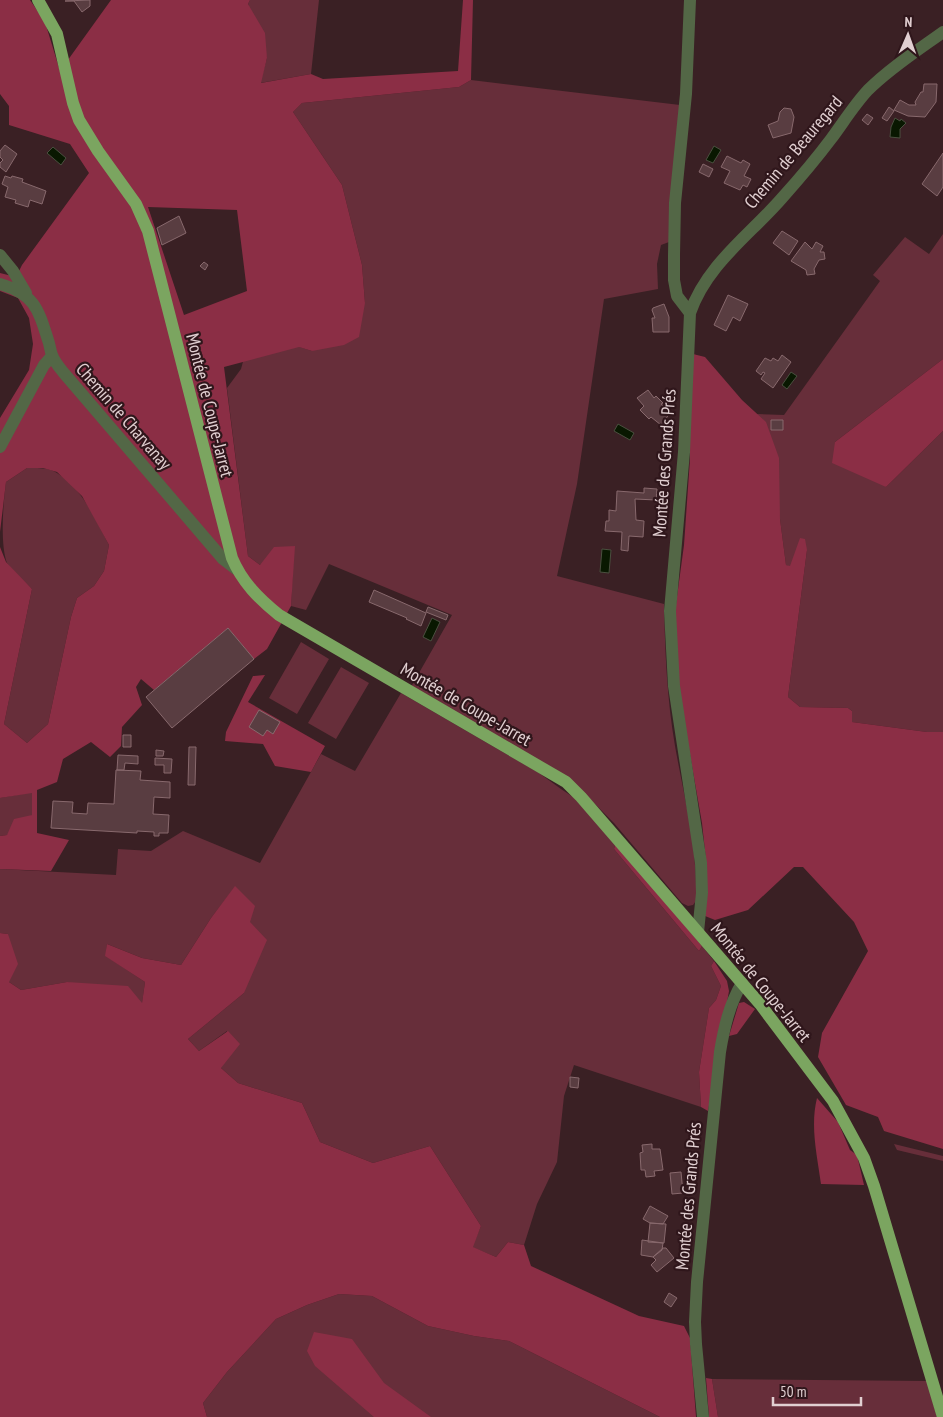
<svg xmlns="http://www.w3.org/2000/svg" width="943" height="1417" font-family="'PT Sans Narrow',sans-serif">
  <rect width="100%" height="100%" fill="#3a2024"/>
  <!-- green -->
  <path fill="#672e3a" d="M250 0H319L311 74 260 83 267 58 248 4Z
    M471 80 680 105 669 242 661 245 657 264 658 289 604 299 577 484 557 576 664 604C665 652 667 699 675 746 684 797 698 848 696 901L693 905 688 906 682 903 614 823 585 794 411 687 452 615 329 564 306 610 291 606 294 546 260 565 248 556 227 388 241 369 247 347 263 335 312 351 365 303 362 265 342 185 293 112 302 103 459 87Z
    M943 234V359L835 442 886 487 943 431V732H927L852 722V711L848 708 800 707 788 697 807 550 790 567 786 565 780 519 757 414 784 415 880 281 873 275 905 237 929 254Z
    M27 468C37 468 48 467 57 473 83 489 95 519 109 545L104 571 94 586 77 598 71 617 48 724 27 743 4 724 32 589C24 581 14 573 7 563 0 544 3 504 6 482Z
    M301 642 329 659 297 714 269 698Z
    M341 667 369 683 336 739 308 723Z
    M401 693 539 773 561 789 573 797 616 843 614 849 699 951 702 946 714 961 711 966 721 986 716 1000 709 1008 699 1072 701 1107 574 1065 564 1096 557 1162 537 1204 524 1245 508 1242 496 1257 472 1247 481 1226 430 1146 373 1163 320 1142 302 1103 238 1083 221 1068 227 1031 199 1051 188 1039 244 993 250 922 235 887 211 918 181 965 142 958 107 944 106 956 145 982 142 1004 67 982 21 990 9 982 8 934 0 933V869L116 875 118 849 151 851 183 831 260 863 321 754 355 771Z
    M32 792V815L7 835 0 836V798Z
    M894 1144 943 1156V1161L897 1150Z
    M339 1294 372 1296 428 1326 474 1336 509 1341 660 1417H207L203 1403 227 1372 276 1319 307 1305Z
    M712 1379 927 1381 937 1417H718Z"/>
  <!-- forest -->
  <path fill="#8b2e45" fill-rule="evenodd" d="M0 0H30L45 22 60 71 111 0H250L248 4 265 33 267 58 261 83 311 74 323 79 458 71 463 0H473L471 80 459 87 302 103 293 112 342 185 362 265 365 303 359 337 344 345 312 351 299 347 224 367 248 556 260 565 274 547 295 546 291 606 267 649 254 659 228 628 154 690 141 679 136 687 142 705 122 727 121 746 110 757 91 742 63 759 57 782 37 790V833L69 840 51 871 0 869V836L7 835 14 819 32 815V793L0 798V547L6 562 32 589 4 724 27 743 48 724 71 617 77 598 94 586 104 571 109 545 82 496 57 472 43 468H27L6 482 0 532V418L29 370 33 344 29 318 18 298 0 291V273L16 277 22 265 89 173 70 144 9 125V106L0 94ZM148 207 237 210 247 291 184 315Z
    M693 354 705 357 742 400 766 422 779 458 780 519 786 565 790 566 800 538 805 539 807 550 788 697 800 707 848 708 852 711V722L927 732H943V1149L884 1131 878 1117 846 1105 818 1057 822 1033 868 951 854 922 803 867H794L748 910 715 920 705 916 706 860 702 823 679 692 676 643V604L684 545 690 459V378Z
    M943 359V431L886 487 832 463 835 442Z
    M265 675 248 702 325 746 311 772 275 766 263 744 225 741 226 732 253 676Z
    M616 843 702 946 699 951 614 849Z
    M235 886 255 906 250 922 267 940 244 993 188 1039 199 1051 228 1031 240 1044 221 1068 238 1083 302 1103 320 1142 373 1163 430 1146 481 1226 473 1247 496 1257 508 1242 524 1245 531 1266 639 1316 684 1326 690 1338 696 1417H660L509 1341 474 1336 428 1326 372 1296 339 1294 307 1305 276 1319 227 1372 203 1403 207 1417H0V933L8 934 18 964 9 982 21 990 67 982 128 986 142 1003 145 982 105 956 107 944 142 958 181 965 211 918Z
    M714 961 727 981 729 991 708 1111 701 1107 699 1072 709 1008 716 1000 721 986 711 966Z
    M744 1002 755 1009 737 1034 729 1036 739 1003Z
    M817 1098 838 1122 850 1150 857 1155 864 1185 821 1184C817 1155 810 1126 817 1098Z
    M314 1332 352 1339 384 1383 431 1417H374L315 1366 307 1351Z
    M706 1378 712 1379 718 1417H709Z"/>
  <!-- water -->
  <path fill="#091801" stroke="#4a4f3f" d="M895 118 900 121 901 119 906 123 900 129V138L890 137 891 127Z
    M714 146 721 150 713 163 706 160Z
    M53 147 66 158 61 165 47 153Z
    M791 372 797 376 787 389 782 385Z
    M618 424 634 433 630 440 614 431Z
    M602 549 611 550 609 573 600 572Z
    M432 618 440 622 431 641 423 637Z"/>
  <!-- building -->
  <path fill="#593d41" stroke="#88696d" d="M90 0V6L82 12 74 1H65Z
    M924 84H937L936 102 925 117 908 116 894 110 900 100 909 105H916L915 102 921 92H923Z
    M889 107 894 111 887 121 882 118Z
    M784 108 791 109 794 117 791 133 773 138 768 125 778 121 780 112Z
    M867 114 873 118 868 125 862 120Z
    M5 145 17 154 6 172 0 167V163L3 160 0 157V151Z
    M943 153V187L937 196 922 184Z
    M727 156 741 163 743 160 750 164 744 176 751 179 747 187 743 185 740 190 724 183 730 171 721 167Z
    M703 164 713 169 709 177 699 172Z
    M5 176 11 178 12 176 23 179 22 182 46 191 42 204 30 200 28 207 15 203 16 200 5 197 8 187 2 184Z
    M179 216 186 233 162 245 157 228Z
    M782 231 798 241 789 255 773 243Z
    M805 242 812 249 816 242 823 246 820 252H824L825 259 819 260 814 269 815 274 807 275 806 270 791 261Z
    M204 262 208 265 205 270 200 266Z
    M728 295 748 304 740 321 733 317 726 331 714 325Z
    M664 304 669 317V332H653L652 318H655L652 310 653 308Z
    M782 355 791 362 773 388 761 379 765 373 763 372 761 375 756 371 765 358 771 361 773 358 778 361Z
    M648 390 654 398 656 396 663 403 661 404 671 412 661 425 651 417 649 419 640 410 644 406 637 398Z
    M771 420H783V430H771Z
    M644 488 657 489 656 500 635 499 636 520 644 521 643 537 629 536 628 551 621 550 622 532 605 531 606 521H609V510L616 511 617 491 644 493Z
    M374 590 426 613 421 626 406 619 407 618 369 602Z
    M428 607 448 615 446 620 426 612Z
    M228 628 254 659 172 728 146 697Z
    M259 710 280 722 273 734 267 730 263 736 249 727Z
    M123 735H131V747H123Z
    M189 747H196L195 785H188Z
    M156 750 164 751 163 756H156Z
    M118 755 138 756V764L125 763 124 770H117Z
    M155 758 172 759 171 773H164V765H155Z
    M116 770 141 771 140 780 170 782V798L154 797 153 814 169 815 168 833H159V836H154V832L137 831V833L51 828 53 801 73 802 72 813 87 814 88 803 114 804Z
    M570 1077 579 1078 578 1088 570 1087Z
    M652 1144V1149H660L663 1170 654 1171 655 1176 646 1177 645 1170H641L640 1153 643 1152 642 1145Z
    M681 1172 683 1193 672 1194 670 1173Z
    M650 1206 668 1216 663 1224 650 1223 643 1219Z
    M650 1223 666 1224 664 1243 648 1242Z
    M642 1240 663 1243 662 1250 653 1257 641 1255Z
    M663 1248H666L674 1258 657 1272 651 1265 656 1260 653 1257Z
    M669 1293 677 1298 671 1307 664 1302Z"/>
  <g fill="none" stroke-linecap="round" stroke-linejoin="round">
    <!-- minor -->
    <path stroke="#536746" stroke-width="12" d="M690 0 686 94 675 203 674 255V280L677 296 690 313
      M0 255 13 271 26 293
      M0 284C34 294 38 308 48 340 50 345 50 350 52 355 54 361 59 367 63 372L223 559 236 569
      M0 447 44 365 52 356
      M698 932 702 893 701 863 674 686 670 611 684 452 690 313C707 264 750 235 782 198 799 179 816 159 831 139 843 123 854 105 868 90 890 68 918 50 943 32
      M703 1417 696 1344 695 1322 697 1282 720 1052C724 1028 729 1005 742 983"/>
    <!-- major -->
    <path stroke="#7ba560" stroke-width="12" d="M38 0 57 34 73 103 79 120 98 151 136 204 148 231 232 558C242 582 259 599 279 615L566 782 581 797 760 1004 833 1101 864 1158 874 1186 943 1417"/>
  </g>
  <g text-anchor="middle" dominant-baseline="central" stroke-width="4.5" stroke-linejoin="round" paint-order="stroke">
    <!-- street labels -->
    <g font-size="18" fill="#e1cfd1" stroke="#2f161b">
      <text transform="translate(793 152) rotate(-50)">Chemin de Beauregard</text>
      <text transform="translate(210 405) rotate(76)">Montée de Coupe-Jarret</text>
      <text transform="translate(124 416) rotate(49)">Chemin de Charvanay</text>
      <text transform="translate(664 463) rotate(-86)">Montée des Grands Prés</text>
      <text transform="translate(466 704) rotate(30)">Montée de Coupe-Jarret</text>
      <text transform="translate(761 982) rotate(51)">Montée de Coupe-Jarret</text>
      <text transform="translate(688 1196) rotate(-85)">Montée des Grands Prés</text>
    </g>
  </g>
  <!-- north arrow -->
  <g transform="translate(908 35) rotate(2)" stroke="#2f161b" stroke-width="4" paint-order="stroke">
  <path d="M0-4L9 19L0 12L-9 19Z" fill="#e1cfd1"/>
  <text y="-8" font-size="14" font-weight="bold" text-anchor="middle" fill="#e1cfd1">N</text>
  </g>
  <!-- scale -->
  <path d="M773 1397v8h88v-8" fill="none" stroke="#e1cfd1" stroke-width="2.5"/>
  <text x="780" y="1397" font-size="15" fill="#e1cfd1" stroke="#2f161b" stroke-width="4" paint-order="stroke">50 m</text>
</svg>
